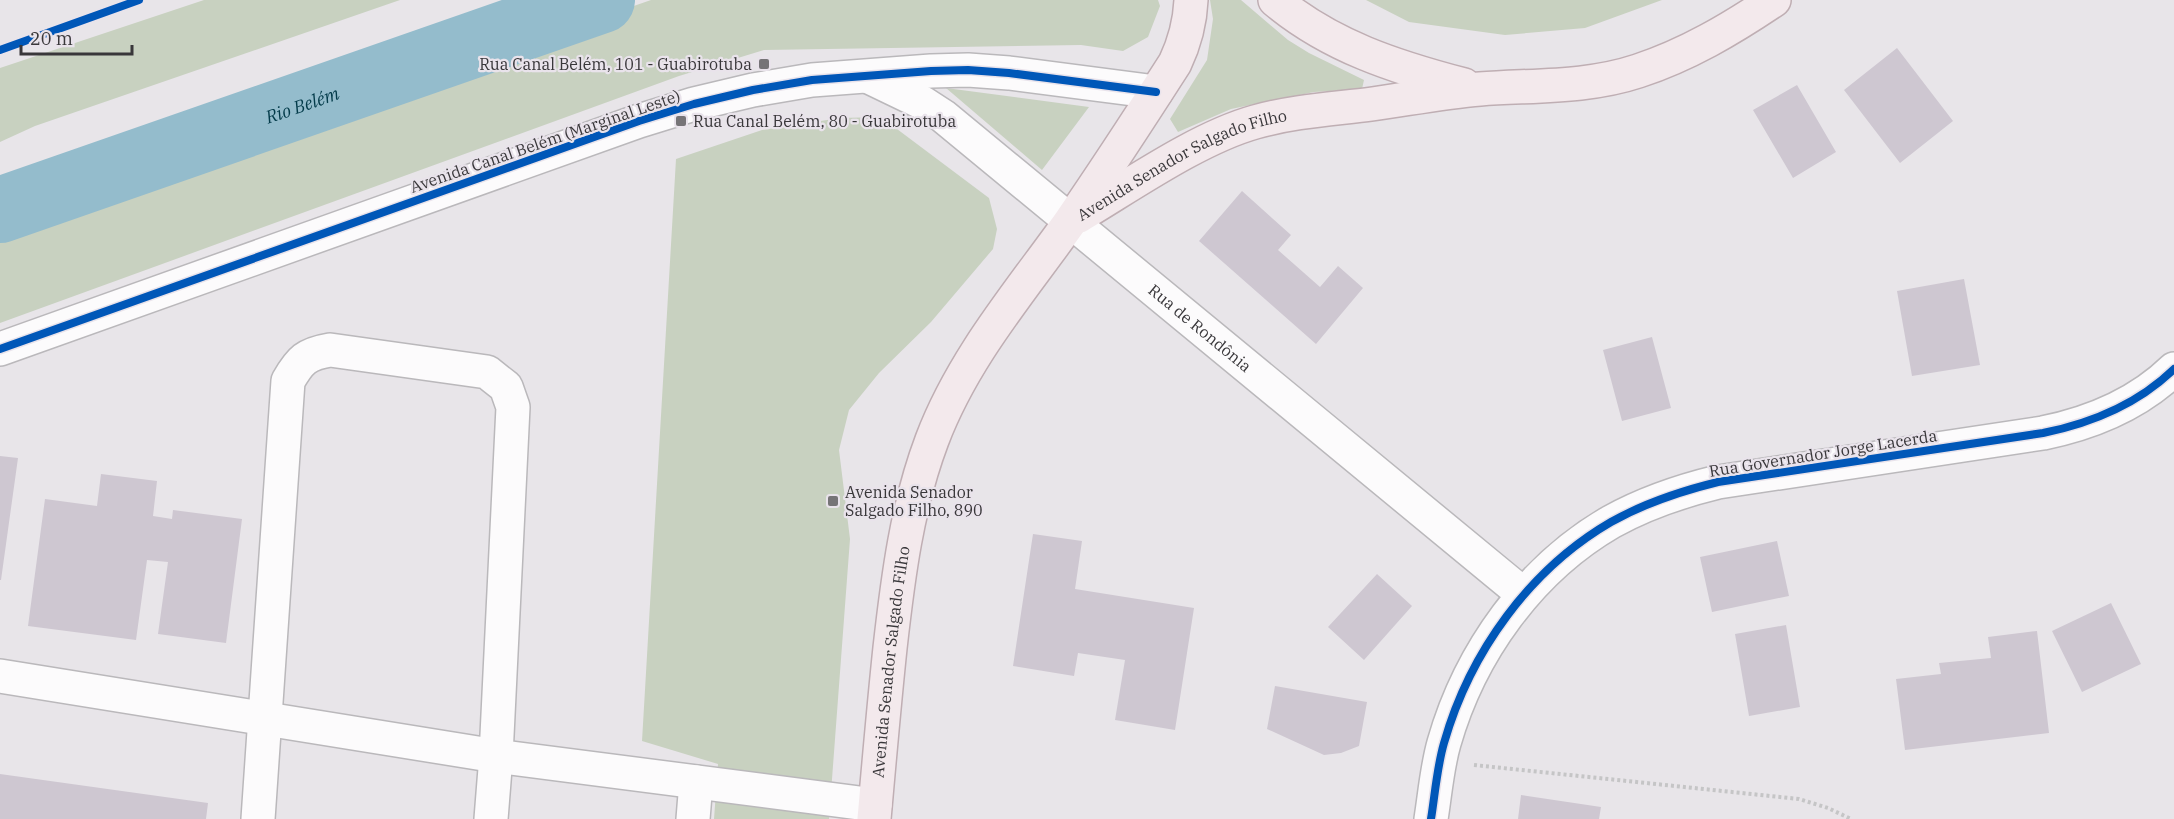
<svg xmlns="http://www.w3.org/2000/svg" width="2174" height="819" font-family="'IBM Plex Serif',serif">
  <rect width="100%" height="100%" fill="#e8e5e9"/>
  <!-- green -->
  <path fill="#c8d1c0" d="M204 0H400L35 126 0 142V68Z
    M651 0H1158L1160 6 1148 37 1123 51 1081 45 764 50 679 76 0 323V227Z
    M1210 0H1241L1288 40 1309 53 1364 80 1362 89 1314 92 1231 109 1178 132 1170 119 1207 60 1213 19Z
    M1366 0H1662L1585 28 1505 35 1409 22Z
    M946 88 1089 107 1042 170Z
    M881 117 989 198 997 229 993 249 931 322 879 373 849 410 839 450 850 539 829 819H714L718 764 642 741 676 159 762 130 840 118Z"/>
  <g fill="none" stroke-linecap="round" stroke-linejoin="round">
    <!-- river -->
    <path stroke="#94bccc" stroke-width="66" id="s1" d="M0 210 602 0"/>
  </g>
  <!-- building -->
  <path fill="#cec7d1" d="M1897 48 1953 121 1900 163 1844 90Z
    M1797 85 1836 152 1793 178 1753 110Z
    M1242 191 1291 235 1278 250 1320 287 1338 266 1363 288 1316 344 1199 241Z
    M1964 279 1980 365 1912 376 1897 291Z
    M1652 337 1671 408 1622 421 1603 350Z
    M0 456 18 458 1 580H0Z
    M101 474 157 481 153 516 172 519 173 510 242 519 226 643 158 634 168 562 147 560 136 640 28 626 45 499 97 506Z
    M1033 534 1082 541 1075 589 1194 608 1175 730 1115 720 1125 660 1078 653 1074 676 1013 666Z
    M1777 541 1789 596 1712 612 1700 557Z
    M1377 574 1412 606 1364 660 1328 627Z
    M2111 603 2141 664 2082 692 2052 631Z
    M1786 625 1800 707 1749 716 1735 634Z
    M2037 631 2049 733 1905 750 1896 679 1941 674 1939 663 1991 658 1988 637Z
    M1275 686 1367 702 1359 746 1341 753 1324 755 1267 729Z
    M0 774 208 803 206 819H0Z
    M1521 795 1601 807 1599 819H1518Z"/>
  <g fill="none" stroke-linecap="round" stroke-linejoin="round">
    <defs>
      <g id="minor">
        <path id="s2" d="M869 77 923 103 943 116 1523 594"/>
        <path d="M0 349 639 121 694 104 753 90 812 80 931 71 968 70 1009 73 1156 92"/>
        <path d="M0 676 496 756 875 805"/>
        <path d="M258 819 288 381C300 360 306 354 330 350L487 372 506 387 513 407 496 756 491 819"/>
        <path d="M693 819 696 782"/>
        <path d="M1431 819C1435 794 1437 767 1444 743 1470 652 1530 569 1611 522 1645 503 1681 491 1718 482L2043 433C2092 423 2137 405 2174 369"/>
      </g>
      <g id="major">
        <path d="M1275 0C1330 46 1395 67 1464 85"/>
        <path id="s3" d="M1079 216C1131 185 1198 138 1255 122 1294 111 1333 109 1372 104 1408 99 1444 92 1480 89 1533 85 1587 88 1638 71 1687 55 1731 29 1774 0"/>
        <path id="s4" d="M874 819C879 762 884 705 890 648 898 577 907 506 932 440 963 358 1020 292 1070 222 1106 170 1141 116 1175 63 1185 42 1190 23 1191 0"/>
      </g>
    </defs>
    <!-- minor casing -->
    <use href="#minor" stroke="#bab8bb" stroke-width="36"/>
    <!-- major casing -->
    <use href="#major" stroke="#bfaeb3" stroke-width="36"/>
    <!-- path -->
    <path stroke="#c5c5c6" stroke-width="4" stroke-dasharray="3 3" stroke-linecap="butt" d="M1474 765 1799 799 1828 808 1851 819"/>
    <!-- minor -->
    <use href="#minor" stroke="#fcfbfc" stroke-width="33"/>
    <!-- major -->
    <use href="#major" stroke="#f3e9ec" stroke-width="33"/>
    <defs>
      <path id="cycleway" d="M0 50 139 0
        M0 349 639 121 694 104 753 90 812 80 931 71 968 70 1009 73 1156 92
        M1431 819C1435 794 1437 767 1444 743 1470 652 1530 569 1611 522 1645 503 1681 491 1718 482L2043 433C2092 423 2137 405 2174 369"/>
    </defs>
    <!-- cycleway casing -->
    <use href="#cycleway" stroke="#e9e3eb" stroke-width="11"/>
    <!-- cycleway -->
    <use href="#cycleway" stroke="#0057b8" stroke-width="8"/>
  </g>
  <!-- markers -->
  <g fill="#767477" stroke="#e9e3eb" stroke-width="2">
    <rect x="758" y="58" width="12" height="12" rx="3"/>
    <rect x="675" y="115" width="12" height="12" rx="3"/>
    <rect x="827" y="495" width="12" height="12" rx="3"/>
  </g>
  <g text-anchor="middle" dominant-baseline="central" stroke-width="4.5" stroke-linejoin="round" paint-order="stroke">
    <!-- poi labels -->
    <g font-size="16" fill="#39373a" stroke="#e9e3eb" text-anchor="start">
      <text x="752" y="64" text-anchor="end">Rua Canal Belém, 101 - Guabirotuba</text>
      <text x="693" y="121">Rua Canal Belém, 80 - Guabirotuba</text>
      <text x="845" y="492">Avenida Senador<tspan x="845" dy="18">Salgado Filho, 890</tspan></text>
    </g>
    <!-- street labels -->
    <g font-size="16" fill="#39373a" stroke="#e9e3eb">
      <text transform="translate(545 141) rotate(-19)">Avenida Canal Belém (Marginal Leste)</text>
      <text stroke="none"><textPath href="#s3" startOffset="116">Avenida Senador Salgado Filho</textPath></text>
      <text stroke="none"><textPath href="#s2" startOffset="417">Rua de Rondônia</textPath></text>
      <text transform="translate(1823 453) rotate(-9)">Rua Governador Jorge Lacerda</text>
      <text stroke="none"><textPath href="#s4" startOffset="158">Avenida Senador Salgado Filho</textPath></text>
    </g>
    <!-- water labels -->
    <g font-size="18" font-style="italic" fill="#033b4a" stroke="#e9e3eb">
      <text stroke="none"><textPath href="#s1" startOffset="320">Rio Belém</textPath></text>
    </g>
  </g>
  <!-- scale -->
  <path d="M21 45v9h111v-9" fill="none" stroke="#39373a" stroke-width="3"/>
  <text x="30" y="45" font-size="18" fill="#39373a" stroke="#e9e3eb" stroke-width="4.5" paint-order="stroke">20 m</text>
</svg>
